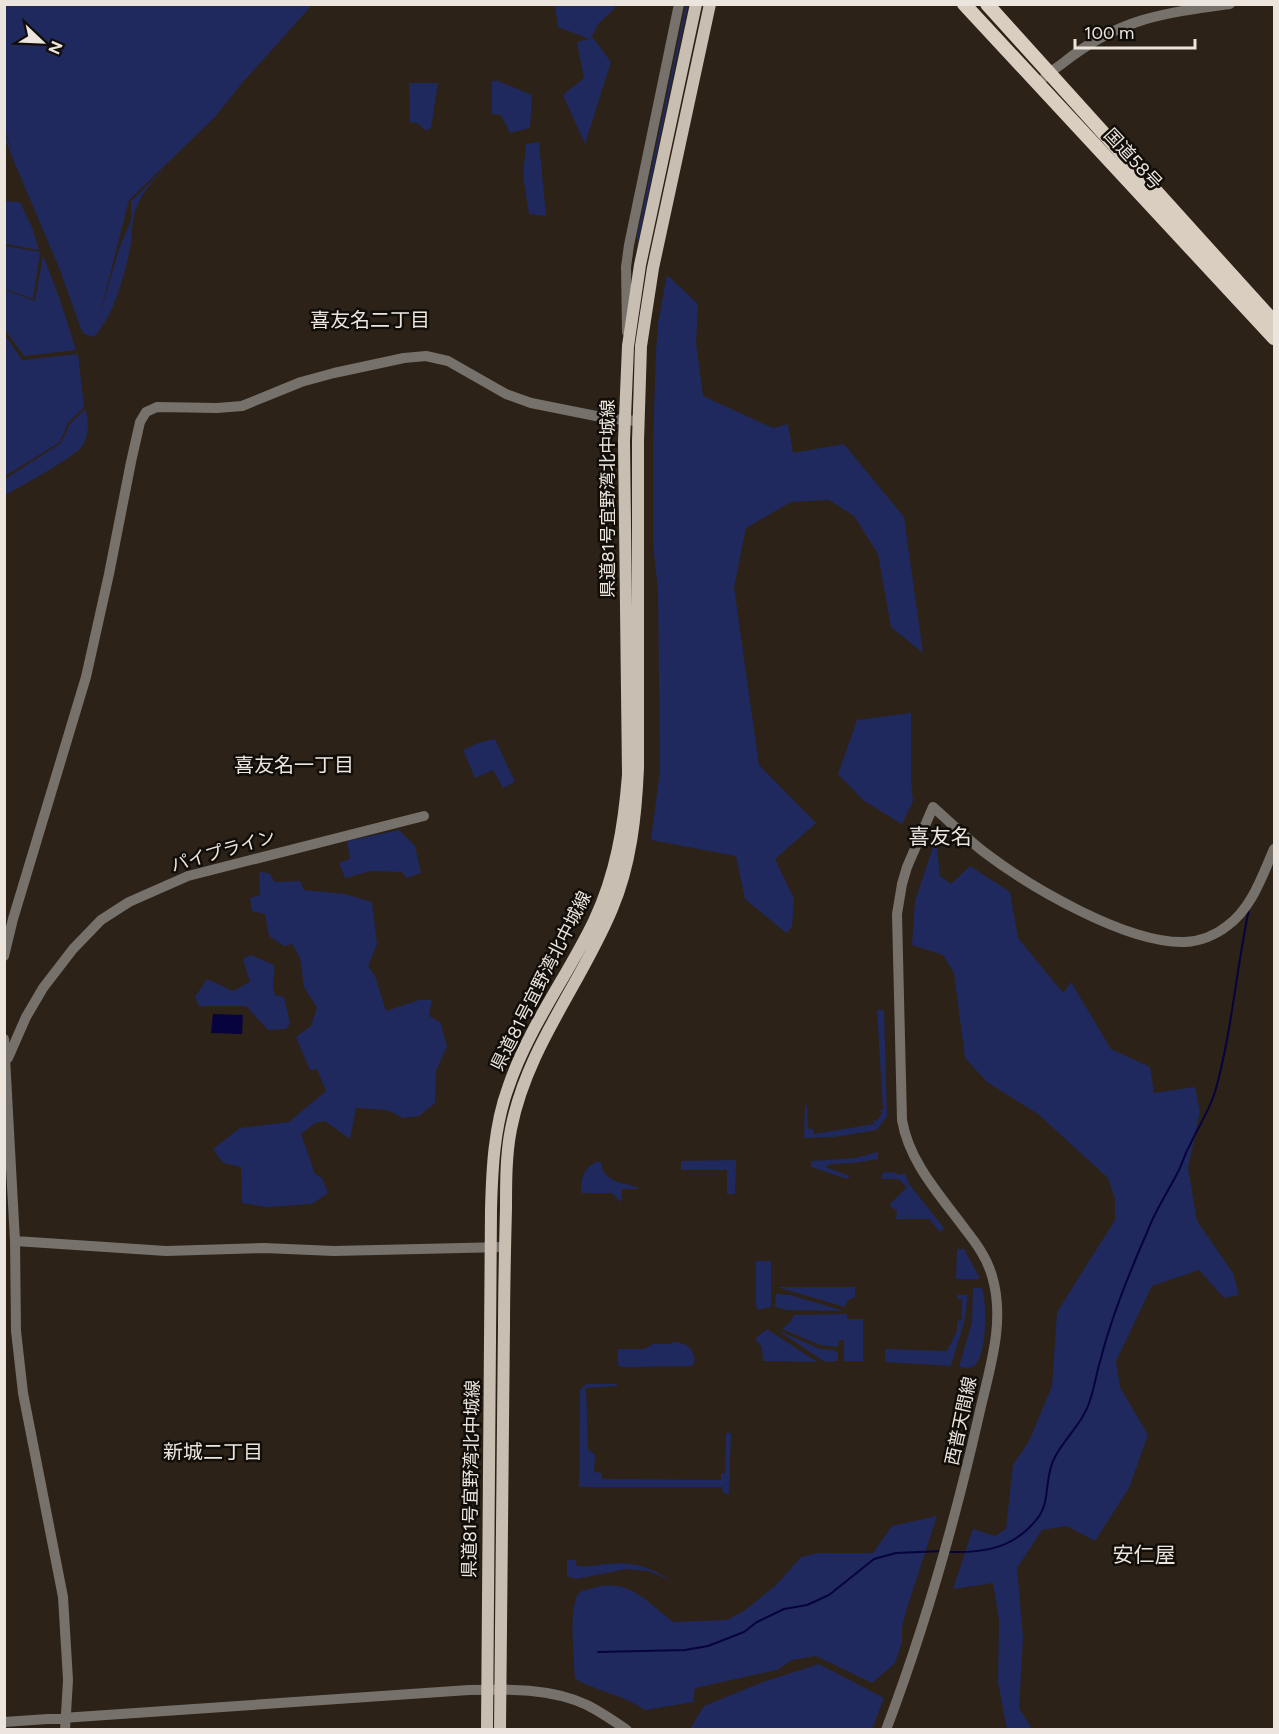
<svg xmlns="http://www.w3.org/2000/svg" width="1279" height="1734" font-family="Figtree,'Noto Sans JP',sans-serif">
  <rect width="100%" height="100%" fill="#2c2217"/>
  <!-- green -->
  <path fill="#20295e" d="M5 4 312 5 242 83 215 117 129 200 99 318 119 249 131 220V201L167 166C154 180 141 192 135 211 132 221 132 232 131 243 126 271 114 316 94 337L84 334 81 329 60 270 5 140V134L14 154 5 131Z
    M686 4 688 5 637 247V237Z
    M555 5H614L615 8 598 24 591 39H594L611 62 585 144 563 95 584 78 577 42 589 39 558 27Z
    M492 81H498L532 95 530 128 510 133 501 115 492 114Z
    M409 83H438L431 128 426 131 417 123 410 122Z
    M539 142 546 216 529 214 523 176 526 144Z
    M4 201 20 202 32 227 39 250 5 244Z
    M5 246 40 252 33 299 5 289Z
    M43 255 60 300 76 350 24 356 5 330V290L35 301Z
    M667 275 698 304 696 343 703 396 773 428 788 424 793 453 844 444 904 517 923 653 891 627 878 554 854 516 829 500 791 502 746 528 734 587 759 765 816 823 775 859 794 899 792 927 786 933 745 899 736 856 651 840 660 770 658 590 653 544V443L656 351 658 323Z
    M5 335 22 360 78 354 84 407 68 423 60 442 5 476Z
    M85 409C89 420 89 435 83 445 74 458 21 486 5 495V479L61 443 70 424Z
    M911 713V782L913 801 902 824 864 801 838 774 857 720Z
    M495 739 515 782 503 788 493 770 475 778 463 750 481 742Z
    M399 830 415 846 421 873 406 878 402 872 371 871 345 878 339 863 350 859 347 841Z
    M936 838 940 876 951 884 970 866 1010 892 1018 938 1063 993 1071 982 1111 1049 1150 1067 1154 1093 1195 1087 1200 1112 1188 1168 1197 1221 1233 1273 1239 1295 1224 1298 1199 1270 1152 1286 1116 1361 1120 1387 1148 1435 1129 1488 1095 1541 1067 1526 1042 1530 1017 1568 1023 1638 1019 1708 1032 1729H1007L998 1682 999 1620 993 1583 953 1589 973 1529 995 1536 1006 1529 1013 1465 1029 1441 1052 1386 1057 1312 1115 1220V1199L1108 1178 1038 1114 987 1082 965 1058 954 973 943 955 912 945 915 901Z
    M259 872 269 873 275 882 300 881 304 890 345 894 372 902 377 944 368 966 375 976 386 1011 419 1000H432L429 1016 440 1022 447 1046 436 1071 435 1103 419 1116 403 1118 387 1110 356 1108 350 1139 325 1121 315 1123 301 1134 315 1174 322 1178 328 1193 312 1204 266 1207 242 1203 241 1167 223 1163 213 1149 240 1128 289 1122 326 1091 317 1069 310 1070 296 1037 311 1026 317 1008 304 987 300 958 292 944 284 946 269 936 265 914 252 911 250 898 260 895Z
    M251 955 274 965C276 978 270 980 275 995L284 997 290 1024 286 1029 268 1030 246 1006H199L195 997 207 979 233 991 250 982 243 959Z
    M877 1010H884L887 1116 877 1130 834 1137 804 1138 805 1105H807L808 1129H813L814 1134 874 1124 873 1120 877 1121 882 1113 879 1111 883 1110Z
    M878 1152V1159L854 1163 831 1164 825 1167 850 1176 847 1179 811 1167V1161L855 1158Z
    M736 1160 735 1194H727V1170H681V1161Z
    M595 1162H601C601 1180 623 1184 638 1187V1189H622L621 1202 612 1193H581C581 1179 582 1171 595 1162Z
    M893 1172 901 1175 905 1173 909 1184 944 1228 940 1232 929 1219H896L897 1211 889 1205 907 1187 898 1179H882V1173Z
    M957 1249H964L980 1279H956Z
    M756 1261H771V1307L758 1310 756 1306Z
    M777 1287H855V1297L848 1300 845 1307Z
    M973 1288H982C987 1305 987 1349 976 1364 972 1369 965 1368 959 1367L972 1322Z
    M776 1294 790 1295 844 1311 786 1310 775 1307Z
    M957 1295H967C967 1324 958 1339 951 1366L885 1362V1349L947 1351 957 1331V1321L962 1320V1299H957Z
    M847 1314V1319H863V1361H844V1340H839L838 1347 820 1345 782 1329 790 1322 794 1315Z
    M767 1329 817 1362 763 1361 762 1347 755 1339Z
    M777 1330 820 1349 834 1350 838 1354V1361L825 1362Z
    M672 1342C686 1343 692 1346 695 1360L692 1366 622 1367 618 1365V1349H644L653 1344H671Z
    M586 1384H617V1386L586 1388 588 1449 595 1455 594 1472 602 1473V1479L721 1480V1474L725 1473 726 1433H731L729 1494 723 1493 722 1487H579L580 1390Z
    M937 1516 906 1611 902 1627V1642L895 1663 872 1683 816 1656 792 1660 777 1670 695 1688 693 1702 645 1710C621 1694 599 1692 575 1679 574 1660 569 1613 577 1596 580 1590 587 1590 593 1588 629 1578 646 1601 673 1622L727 1620 744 1611 776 1585 801 1557 819 1553H873L892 1526Z
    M567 1560H576V1565C586 1568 596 1565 606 1564 631 1561 649 1566 670 1580L648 1571 626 1569 576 1579 567 1576Z
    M819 1664 884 1698 872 1729H690L704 1706 763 1682Z"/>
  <!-- water -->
  <path fill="#07033f" d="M213 1014 243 1015 242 1034 211 1033Z"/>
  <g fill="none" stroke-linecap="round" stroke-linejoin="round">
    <!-- stream -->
    <path stroke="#07033f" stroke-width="2" d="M947 1552C984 1553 1013 1549 1037 1519 1051 1502 1044 1478 1054 1459 1063 1440 1081 1425 1088 1406 1094 1391 1096 1374 1101 1358 1112 1315 1130 1271 1148 1230 1156 1209 1169 1190 1179 1170 1183 1162 1185 1153 1190 1145 1198 1127 1209 1111 1215 1092 1232 1032 1236 970 1249 909
      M598 1652 685 1650 708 1646 744 1632 757 1622 784 1609 807 1605 829 1595 874 1559 896 1553 942 1551"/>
    <!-- tertiary -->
    <path stroke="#76716b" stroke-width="10" d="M1045 77C1050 71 1057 68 1063 63 1118 19 1162 13 1230 4
      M627 332 626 267 629 245 679 4
      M4 956 13 919 86 677 109 574 131 462 140 422 146 412 157 407 217 408 242 406 301 382 334 373 404 358 426 356 448 361 506 394 531 403 611 419 638 421
      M4 1039 15 1241 16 1331 23 1393 63 1597 68 1680 65 1730
      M8 1058 26 1017 43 988 73 949 101 920 129 902 188 876 424 816
      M15 1241 166 1251 264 1248 334 1251 505 1247
      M4 1722 469 1690C508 1689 551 1688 587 1705 601 1712 614 1721 627 1730
      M886 1730C925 1627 955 1521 979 1415 989 1370 1006 1322 992 1276 987 1258 976 1243 965 1229 940 1195 909 1162 902 1120L897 914 902 884 907 867 933 807C950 822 966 838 984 852 1030 887 1127 944 1185 942 1200 941 1216 935 1227 926 1252 908 1262 876 1274 849"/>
    <!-- primary -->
    <path stroke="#c9beb2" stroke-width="12" d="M487 1730 491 1210C492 1170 494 1126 508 1088 528 1028 567 977 594 921 616 875 624 826 628 775L624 441 628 346 640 265 696 4
      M500 1730C502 1595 502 1461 504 1327 504 1287 505 1248 506 1208 506 1182 506 1154 511 1129 527 1047 581 984 612 909 631 864 636 815 638 768V441L641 346 653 268 710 4"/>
    <!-- trunk -->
    <path stroke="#dacec0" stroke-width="14" d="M964 4 1274 338
      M987 4 1274 322"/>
  </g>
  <g text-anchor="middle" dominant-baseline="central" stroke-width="5" stroke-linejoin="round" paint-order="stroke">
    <!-- street labels -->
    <g font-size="18" fill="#ece5de" stroke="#110d08">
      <text transform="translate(1133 159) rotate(47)">国道58号</text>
      <text transform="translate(608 499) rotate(-90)">県道81号宜野湾北中城線</text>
      <text transform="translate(223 851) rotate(-16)">パイプライン</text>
      <text transform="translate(541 981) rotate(-63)">県道81号宜野湾北中城線</text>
      <text transform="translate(961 1421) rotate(-78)">西普天間線</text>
      <text transform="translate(471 1479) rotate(-89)">県道81号宜野湾北中城線</text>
    </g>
    <!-- neighbourhood labels -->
    <g font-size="20" fill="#ece5de" stroke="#110d08">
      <text x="370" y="320">喜友名二丁目</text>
      <text x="294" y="765">喜友名一丁目</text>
      <text x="213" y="1452">新城二丁目</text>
    </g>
    <!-- quarter labels -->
    <g font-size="21" fill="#ece5de" stroke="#110d08">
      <text x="940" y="836">喜友名</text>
      <text x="1144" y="1554">安仁屋</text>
    </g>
  </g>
  <!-- border -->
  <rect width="1279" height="1734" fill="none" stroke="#ece5de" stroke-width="12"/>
  <!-- north arrow -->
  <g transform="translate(42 42) rotate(113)" stroke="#110d08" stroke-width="4.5" paint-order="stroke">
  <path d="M0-4.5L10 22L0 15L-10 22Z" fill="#ece5de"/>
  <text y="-9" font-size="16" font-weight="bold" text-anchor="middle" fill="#ece5de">N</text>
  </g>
  <!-- scale -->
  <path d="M1075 39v9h120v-9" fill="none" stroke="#ece5de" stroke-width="3"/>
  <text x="1084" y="39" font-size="18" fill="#ece5de" stroke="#110d08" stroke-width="4.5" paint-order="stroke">100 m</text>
</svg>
